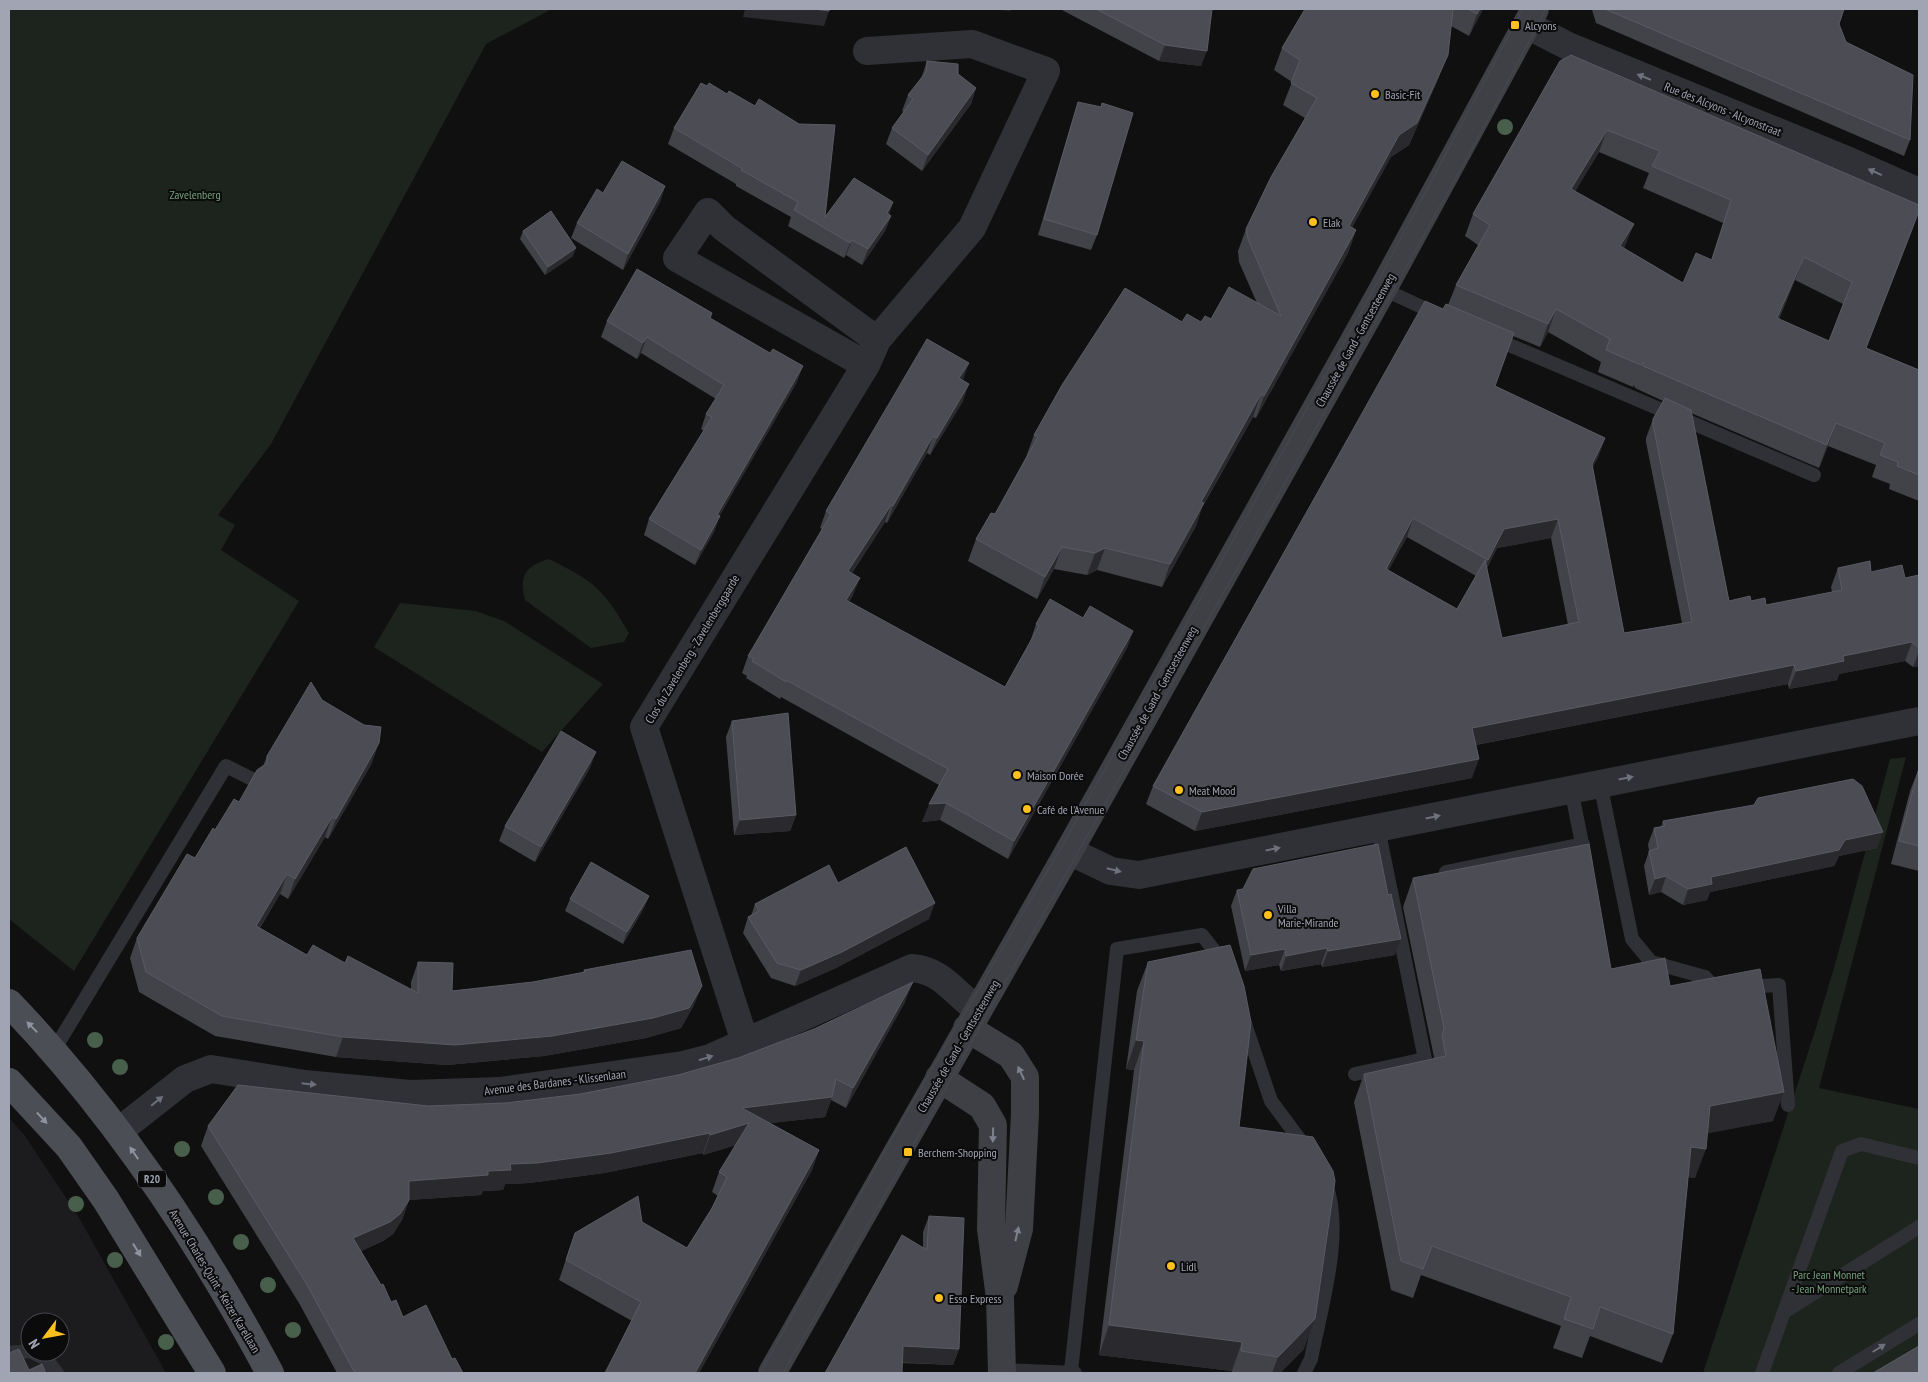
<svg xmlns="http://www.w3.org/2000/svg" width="1928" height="1382" font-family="'PT Sans Narrow',sans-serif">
  <rect width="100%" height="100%" fill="#101011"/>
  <!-- built -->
  <path fill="#1c1c1e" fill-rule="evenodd" d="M9 1118 25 1136 78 1216 166 1373H9ZM30 1322H60V1352H30Z"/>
  <!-- green -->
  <path fill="#1c241d" d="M9 9H552L486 44 271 444 218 515 235 525 221 550 299 601 74 971 9 919Z
    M549 559C595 582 603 588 629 633L624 642 591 648 525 600C519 576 525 566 549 559Z
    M400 603 476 611 504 621 603 684 542 752 374 647Z
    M1906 757 1819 1088 1919 1109V1373H1703L1816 1028 1836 961 1890 759Z"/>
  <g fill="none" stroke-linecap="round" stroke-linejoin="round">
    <!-- lane -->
    <path stroke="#303136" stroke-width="14" d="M1383 289 1439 315
      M1493 338 1814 475
      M1600 783 1632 939 1651 962 1705 977 1716 989 1722 988
      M1571 789 1586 863
      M1446 872 1583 844
      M1746 987 1779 985 1788 1105
      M1244 1021 1271 1101 1306 1148
      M54 1050 226 766 252 779
      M1355 1074 1425 1059 1378 828
      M1784 1312 1919 1227
      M32 1352 46 1359 57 1373
      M9 1353 30 1351
      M1002 1370 1075 1373
      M1071 1371 1117 949 1202 935 1224 963
      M1304 1373 1311 1359C1321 1307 1344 1234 1326 1184
      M1762 1373 1842 1151 1861 1144 1919 1158
      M1839 1373 1919 1324"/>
    <!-- street -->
    <path stroke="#303136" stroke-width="28" d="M1527 25 1568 46 1849 161 1919 192
      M866 365 677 258 708 212 724 228 877 340
      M1069 851 1111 871 1139 875 1919 721
      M745 1042 644 727 866 365 877 340 972 228 1046 71 972 44 867 51
      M119 1131 185 1079 211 1069 305 1084 410 1094 500 1091 683 1065 710 1058 912 968C942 970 955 994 978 1010"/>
    <!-- secondary -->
    <path stroke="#3e4046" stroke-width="28" d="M967 1028 1011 1055 1025 1077V1114L1019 1229 1004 1286
      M939 1078 982 1106 993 1125 991 1229 1000 1298 1002 1373
      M772 1373 1069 851 1383 289 1535 9"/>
    <!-- primary -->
    <path stroke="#4c4e55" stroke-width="28" d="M9 1003C114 1112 199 1240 270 1373
      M9 1082 69 1147 106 1200 212 1373"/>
    <!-- tram -->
    <path stroke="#47494f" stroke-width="1" d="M760 1373 900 1124 1062 846 1376 285 1523 9
      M783 1373 948 1084 1391 294 1477 140 1546 9"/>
  </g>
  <!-- trees -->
  <g fill="#485f4b">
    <circle cx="1505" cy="127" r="8"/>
    <circle cx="95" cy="1040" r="8"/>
    <circle cx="120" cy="1067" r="8"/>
    <circle cx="182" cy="1149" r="8"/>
    <circle cx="216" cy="1197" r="8"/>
    <circle cx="76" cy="1204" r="8"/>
    <circle cx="241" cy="1242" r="8"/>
    <circle cx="115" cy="1260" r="8"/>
    <circle cx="268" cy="1285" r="8"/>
    <circle cx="293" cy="1330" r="8"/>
    <circle cx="166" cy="1342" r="8"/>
  </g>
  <!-- wall -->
  <path fill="#424249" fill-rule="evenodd" d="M1060 9H1212L1201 66 1159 61Z
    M1305 9H1483L1469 36 1451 26 1439 77 1409 145 1391 157 1352 227 1356 230 1348 253 1256 418 1253 417 1207 499 1202 507 1196 526 1162 587 1097 570 1087 575 1054 569 1037 599 968 561 976 539 995 514 1026 457 1034 435 1182 322H1201L1211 319 1257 303 1239 262 1238 251 1246 229 1305 118 1283 105 1292 82 1274 70 1282 48Z
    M1592 9H1844L1839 24 1846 42 1910 140 1904 156 1596 23 1592 10Z
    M927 61 958 74 976 88 971 104 922 171 886 144 892 128 904 112 902 111 908 95 921 79Z
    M1560 61 1913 228 1866 348 1919 370V501L1889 489 1890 484 1872 477 1876 465 1828 446 1819 468 1691 413 1729 601H1751L1766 605 1832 592 1831 587 1838 568 1871 572 1905 578 1919 575V666L1913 667 1905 661 1839 674 1837 680 1789 689 1788 684 1476 745 1472 778 1195 831 1146 804 1153 786 1443 309 1448 305 1456 285 1478 245 1465 236 1473 214ZM1599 152 1649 173 1643 188 1723 223 1711 260 1683 283 1624 248 1625 246 1575 191ZM1795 280 1843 304 1829 341 1779 319ZM1548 332 1601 362 1598 372 1633 387 1634 385 1635 388 1663 401 1653 419 1646 438V442L1682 623 1624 633 1592 468 1598 457 1605 438 1495 386 1513 336 1540 347ZM1407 537 1476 576 1457 609 1388 570ZM1551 538 1568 625 1502 638 1487 568 1497 548Z
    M1078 102 1097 235 1091 250 1038 235 1073 118Z
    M674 128 825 217 893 202 889 214 891 216 885 231 862 265 846 255 844 258 788 226 791 217 736 186V184L668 144Z
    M665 186 660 202 623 270 571 238 577 223 603 193Z
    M523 231 573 256 545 275 520 239Z
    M712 313 710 318 797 382 719 516 714 532 695 565 644 535 649 519 704 431 701 429 706 414 716 399 641 353 637 359 601 337 607 321Z
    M963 380V401L930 455 927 453 887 523 885 522 852 573 853 595 849 602 1005 687 1030 642 1036 624 1083 618 1133 631 1127 648 1008 859 940 820 922 822 939 785 781 697 780 699 746 678 747 676 742 673 748 656 822 529 820 528 826 511Z
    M322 700 372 763 328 839 325 837 288 899 280 894 260 928 307 955 345 963 411 990V982L418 962 452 991 533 982 583 973 584 970 694 1005 681 1028 646 1038 544 1056 447 1065 336 1057 215 1036 139 992 130 958 137 938 195 858 239 802 263 766 267 756Z
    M732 721 796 815 790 831 734 835 726 737Z
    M590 768 535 862 499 841 505 826Z
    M1919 768V871L1891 864 1910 791Z
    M1663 821 1877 848 1839 856 1834 866 1710 892 1707 900 1683 905 1661 892 1649 895 1644 866 1649 851 1648 844 1654 828 1661 827Z
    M1413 878 1611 969 1670 986 1773 1121 1707 1133 1695 1178 1688 1177 1673 1334 1662 1363 1590 1336 1582 1358 1553 1348 1561 1326 1421 1275 1413 1298 1391 1290 1354 1102 1364 1074 1433 1059 1434 1057 1403 907Z
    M838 883 929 919 836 968 795 986 771 978 743 933 748 917 751 916 755 904Z
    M1237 890 1395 955 1322 967 1321 964 1281 971 1279 965 1245 971 1231 906Z
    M649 896 644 908 623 944 565 911 570 899Z
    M1148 962 1239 1127 1304 1349 1280 1373H1231L1232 1371 1099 1355 1134 1070 1126 1069 1137 991Z
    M905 1002 846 1108 831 1100 825 1117 770 1123 819 1150 812 1170 699 1373H605L632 1321 559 1280 575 1233 642 1222 687 1248 712 1208 718 1196 712 1192 719 1172 736 1145 703 1155V1153L604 1173 529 1183 505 1184 503 1190 483 1191 481 1195 409 1200 402 1220 393 1234 383 1241 361 1251 391 1302 403 1317 452 1359 463 1373H337L299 1303 201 1146 208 1126 428 1106 506 1103 580 1094 678 1075 738 1058Z
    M929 1216 959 1349 953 1365 902 1363 825 1373 923 1247V1232Z"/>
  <!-- shaded-wall -->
  <path fill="#2a2a2e" d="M745 9H814L829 11 824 26 743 17Z
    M989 9H1011L1010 11Z
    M1480 9H1483L1469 36 1477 14Z
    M1165 45 1207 51 1201 66 1159 61Z
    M1448 55 1439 77 1409 145 1391 157 1341 248 1349 226 1399 135Z
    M976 88 971 104 922 171 928 155Z
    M1607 130 1599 152 1563 212 1571 189Z
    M665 186 660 202 623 270 628 254Z
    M893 202 888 217 887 213Z
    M1919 211 1913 228 1857 370 1866 348Z
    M891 216 885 231 862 265 868 249Z
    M1634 224 1625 246 1612 268 1620 246Z
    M1356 230 1348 253 1256 418 1264 396Z
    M852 240 846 255 844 258 850 243Z
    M576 248 573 256 545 275 548 267Z
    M1804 257 1795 280 1769 341 1777 318Z
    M1556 309 1548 332 1540 347 1548 324Z
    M647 337 641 353 637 359 643 343Z
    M969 363 963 380 959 378Z
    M803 366 797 382 711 531 717 515Z
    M969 384 963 401 930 455 937 438Z
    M1261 394 1253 417 1202 507 1196 526 1162 587 1170 564 1201 502Z
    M1836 423 1828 446 1819 468 1827 445Z
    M933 436 927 453 887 523 893 506Z
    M1605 438 1598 457 1585 483 1592 464Z
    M891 505 885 522 842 588 848 571Z
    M720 516 714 532 695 565 701 550Z
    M1413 518 1407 537 1379 588 1386 569Z
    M1558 519 1551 538 1497 548 1481 578 1488 560 1504 529Z
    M1062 547 1054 569 1037 599 1045 577Z
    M1105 548 1097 570 1087 575 1095 553Z
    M860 578 853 595 840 617 846 600Z
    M1133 631 1127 648 1008 859 1014 841Z
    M1912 642 1905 661 1839 674 1837 680 1789 689 1796 671 1843 656Z
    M1919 651V666L1913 667Z
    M1794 665 1788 684 1465 747 1472 728Z
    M379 743 372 763 328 839 336 819Z
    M596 752 590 768 535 862 541 847Z
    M1479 759 1472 778 1195 831 1202 812Z
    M946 803 940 820 922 822 929 804Z
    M796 815 790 831 734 835 740 820Z
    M332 817 325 837 288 899 295 879Z
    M1883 832 1877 848 1839 856 1834 866 1710 892 1707 900 1683 905 1688 889 1711 877 1845 840Z
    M287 874 280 894 249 945 256 926Z
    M1666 876 1661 892 1649 895 1655 879Z
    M649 896 644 908 623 944 627 932Z
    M935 903 929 919 836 968 795 986 801 970Z
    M1401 939 1395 955 1322 967 1328 951Z
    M1327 948 1321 964 1281 971 1286 956Z
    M1285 949 1279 965 1245 971 1251 955Z
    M913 982 905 1002 846 1108 853 1088Z
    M702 986 694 1005 681 1028 646 1038 544 1056 447 1065 336 1057 343 1037Z
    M1136 1040 1144 1041 1134 1070 1126 1069Z
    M1784 1092 1773 1121 1699 1135 1710 1106Z
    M832 1097 825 1117 748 1126 742 1143 703 1155 710 1135 742 1108Z
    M710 1133 703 1153 604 1173 529 1183 505 1184 503 1190 483 1191 481 1195 409 1200 402 1220 393 1234 383 1241 346 1258 353 1238 409 1181 488 1171 510 1164Z
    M1691 1147 1706 1149 1695 1178 1680 1176Z
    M819 1150 812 1170 699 1373H695Z
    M1315 1319 1304 1349 1280 1373H1272L1278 1357Z
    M1109 1325 1242 1342 1232 1371 1099 1355Z
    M903 1346 959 1349 953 1365 897 1362Z"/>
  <!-- building -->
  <path fill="#4c4d54" stroke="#595a63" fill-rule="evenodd" d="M814 9H830L829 11Z
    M1096 9H1212L1207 51 1165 45Z
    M1305 9H1453L1448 55 1417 123 1399 135 1349 226 1356 230 1264 396 1261 394 1215 477 1201 502 1204 503 1170 564 1105 548 1095 553 1062 547 1045 577 976 539 991 513 995 514 1038 437 1034 435 1062 385 1125 288 1182 322 1187 314 1201 322 1205 316 1211 319 1229 287 1281 316 1248 239 1246 229 1271 177 1317 98 1291 83 1300 60 1282 48Z
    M1468 9H1480L1477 14Z
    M1605 9H1844L1839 24 1846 42 1913 75 1910 140Z
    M1571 55 1919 205V211L1866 348 1919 370V475L1897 466 1898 462 1880 455 1885 443 1836 423 1827 445 1643 366V362L1641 365 1606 350 1610 339 1556 309 1548 324 1456 285 1490 225 1473 214 1560 61ZM1607 130 1660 151 1652 166 1731 200 1712 260 1696 253 1683 283 1620 246 1634 224 1571 189ZM1804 257 1852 282 1829 341 1777 318Z
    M927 61 958 64V74L976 88 928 155 892 128 913 99 908 95 926 72Z
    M701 83 707 86 709 83 727 94 729 91 755 106 759 99 799 124 835 125 825 217 854 178 893 202 887 213 891 216 868 249 852 240 850 243 794 210 798 202 741 170 743 169 674 128Z
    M1078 102 1101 107 1102 103 1133 113 1097 235 1044 219Z
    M622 161 665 186 628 254 577 223 597 189 603 193Z
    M551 211 576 248 548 267 523 231Z
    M637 269 712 313 710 318 770 353 773 349 803 366 717 515 720 516 701 550 649 519 712 417 706 414 724 385 647 337 643 343 607 321Z
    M1425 301 1443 309 1446 304 1514 333 1495 386 1605 438 1592 464 1624 633 1692 622 1653 424V419L1665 398 1691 410 1729 601 1750 596 1751 601 1765 598 1766 605 1842 590 1838 568 1870 561 1871 572 1902 565 1905 578 1919 575V648L1912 642 1843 656 1844 661 1796 671 1794 665 1472 728 1479 759 1202 812 1153 786ZM1413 518 1488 560 1504 529 1558 519 1579 622 1502 638 1485 560 1457 609 1386 569Z
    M927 339 969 363 959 378 969 384 937 438 933 436 893 506 891 505 848 571 860 578 846 600 1005 687 1039 626 1036 624 1050 599 1083 618 1090 606 1133 631 1014 841 946 803 929 804 948 769 786 680V682L752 661 754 659 748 656 831 514 826 511Z
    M311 682 322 700 364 725 381 727 379 743 336 819 332 817 295 879 287 874 256 926 307 955 313 945 345 963 348 956 418 993V962L453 963 452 991 533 982 585 972 584 970 691 950 702 986 689 1008 653 1018 552 1036 455 1045 343 1037 222 1016 146 972 137 938 187 854 195 858 213 828 215 830 234 799 239 802 257 770 267 763V756Z
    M788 713 796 815 740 820 732 721Z
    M561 731 596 752 541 847 505 826Z
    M1919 768V846L1899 841Z
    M1853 779 1862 786 1883 832 1845 840 1839 850 1711 877 1712 884 1688 889 1666 876 1655 879 1649 851 1658 848 1654 828 1665 826 1663 821 1754 805 1758 798Z
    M1378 844 1388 895 1391 894 1401 939 1328 951 1327 948 1286 956 1285 949 1251 955 1237 890 1243 889 1253 869Z
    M1589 844 1611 969 1665 958 1670 986 1760 969 1784 1092 1710 1106 1706 1149 1691 1147 1673 1334 1600 1307 1593 1329 1564 1319 1571 1297 1432 1246 1423 1269 1401 1261 1364 1074 1446 1056 1442 1036 1444 1028 1413 878Z
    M906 847 935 903 842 952 801 970 777 963 748 917 759 911 755 904 829 865 838 883Z
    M591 862 649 896 627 932 570 899Z
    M1230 945 1244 986 1251 1022 1239 1127 1313 1137 1333 1171 1335 1181 1315 1319 1278 1357 1241 1351 1242 1342 1109 1325 1144 1041 1136 1040 1148 962Z
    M913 982 853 1088 836 1079 832 1097 742 1108 819 1150 695 1373H605L641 1302 566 1260 575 1233 638 1196 642 1222 687 1248 712 1208 727 1177 719 1172 749 1123 710 1135V1133L611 1153 537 1163 510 1164 511 1170 488 1171V1175L409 1181V1200L400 1214 390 1222 353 1238 381 1285 383 1284 391 1302 396 1300 403 1317 426 1305 452 1359 455 1358 463 1373H355L306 1283 208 1126 238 1085 428 1106 506 1103 580 1094 678 1075 738 1058 814 1029Z
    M929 1216 964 1218 959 1349 903 1346 902 1373H825L902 1235 927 1250Z
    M1919 1346V1373H1873Z
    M19 1349 29 1370 42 1364 46 1373H9V1353Z"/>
  <!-- one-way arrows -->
  <defs><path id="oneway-solid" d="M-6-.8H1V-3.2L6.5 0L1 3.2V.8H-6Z" transform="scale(1.25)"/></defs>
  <g fill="#6e707b">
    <use href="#oneway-solid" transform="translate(1644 77) rotate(-158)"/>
    <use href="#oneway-solid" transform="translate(1875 172) rotate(-156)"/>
    <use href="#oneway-solid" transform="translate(1626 778) rotate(-11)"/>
    <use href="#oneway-solid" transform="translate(1433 817) rotate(-12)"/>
    <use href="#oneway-solid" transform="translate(1273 849) rotate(-11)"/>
    <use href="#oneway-solid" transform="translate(1114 870) rotate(14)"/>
    <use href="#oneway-solid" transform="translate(706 1058) rotate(-17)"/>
    <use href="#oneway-solid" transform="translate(309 1084) rotate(6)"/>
    <use href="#oneway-solid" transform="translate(157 1101) rotate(-39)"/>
    <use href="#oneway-solid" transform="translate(1879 1348) rotate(-32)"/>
  </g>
  <g fill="#8f93a0">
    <use href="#oneway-solid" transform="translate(32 1027) rotate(-134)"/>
    <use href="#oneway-solid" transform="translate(42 1118) rotate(47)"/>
    <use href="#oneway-solid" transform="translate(134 1153) rotate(-124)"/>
    <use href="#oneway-solid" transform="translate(137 1250) rotate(58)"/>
  </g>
  <g fill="#7e818d">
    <use href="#oneway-solid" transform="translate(1021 1073) rotate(-115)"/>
    <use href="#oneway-solid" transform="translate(993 1135) rotate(91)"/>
    <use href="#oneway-solid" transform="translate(1017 1234) rotate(-77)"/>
  </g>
  <!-- markers -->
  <g fill="#fdc01c" stroke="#0b0b0c" stroke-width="2">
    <rect x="1510" y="20" width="10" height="10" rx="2.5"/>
    <circle cx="1375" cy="94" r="5"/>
    <circle cx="1313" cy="222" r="5"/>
    <circle cx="1017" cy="775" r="5"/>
    <circle cx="1179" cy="790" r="5"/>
    <circle cx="1027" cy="809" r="5"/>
    <circle cx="1268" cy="915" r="5"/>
    <rect x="903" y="1147" width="10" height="10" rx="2.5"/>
    <circle cx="1171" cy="1266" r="5"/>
    <circle cx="939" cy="1298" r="5"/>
  </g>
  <g text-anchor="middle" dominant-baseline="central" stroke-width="4" stroke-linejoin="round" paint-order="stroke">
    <!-- shield labels -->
    <rect fill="#0b0b0c" stroke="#737681" stroke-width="1" x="138" y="1170.5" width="28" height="17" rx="4"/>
    <g font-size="11" font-weight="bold" fill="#a0a4b3">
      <text x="152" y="1179">R20</text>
    </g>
    <!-- poi labels -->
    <g font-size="12" fill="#a0a4b3" stroke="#0b0b0c" text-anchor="start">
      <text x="1525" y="25">Alcyons</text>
      <text x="1385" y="94">Basic-Fit</text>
      <text x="1323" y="222">Elak</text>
      <text x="1027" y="775">Maison Dorée</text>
      <text x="1189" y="790">Meat Mood</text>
      <text x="1037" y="809">Café de l'Avenue</text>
      <text x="1278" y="908">Villa<tspan x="1278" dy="14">Marie-Mirande</tspan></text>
      <text x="918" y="1152">Berchem-Shopping</text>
      <text x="1181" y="1266">Lidl</text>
      <text x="949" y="1298">Esso Express</text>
    </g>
    <!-- street labels -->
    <g font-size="12" fill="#a0a4b3" stroke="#0b0b0c">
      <text transform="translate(1723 109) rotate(22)">Rue des Alcyons - Alcyonstraat</text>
      <text transform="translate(1355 340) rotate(-61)">Chaussée de Gand - Gentsesteenweg</text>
      <text transform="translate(692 649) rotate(-59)">Clos du Zavelenberg - Zavelenberggaarde</text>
      <text transform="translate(1157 693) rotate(-61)">Chaussée de Gand - Gentsesteenweg</text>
      <text transform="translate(958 1046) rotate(-60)">Chaussée de Gand - Gentsesteenweg</text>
      <text transform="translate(555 1082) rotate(-7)">Avenue des Bardanes - Klissenlaan</text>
      <text transform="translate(215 1281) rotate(59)">Avenue Charles-Quint - Keizer Karellaan</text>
    </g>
    <!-- park labels -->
    <g font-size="12" fill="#75a07a" stroke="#0b0b0c">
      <text x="195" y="194">Zavelenberg</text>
      <text x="1829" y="1274">Parc Jean Monnet<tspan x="1829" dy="14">- Jean Monnetpark</tspan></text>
    </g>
  </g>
  <!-- border -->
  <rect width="1928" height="1382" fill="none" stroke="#a0a4b3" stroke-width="20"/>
  <!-- north arrow -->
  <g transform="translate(45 1337) rotate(238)"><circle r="24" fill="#0b0b0c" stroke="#47484f"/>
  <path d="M0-4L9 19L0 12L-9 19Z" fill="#fdc01c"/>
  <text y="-8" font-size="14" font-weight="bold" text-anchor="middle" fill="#a0a4b3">N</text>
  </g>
</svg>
